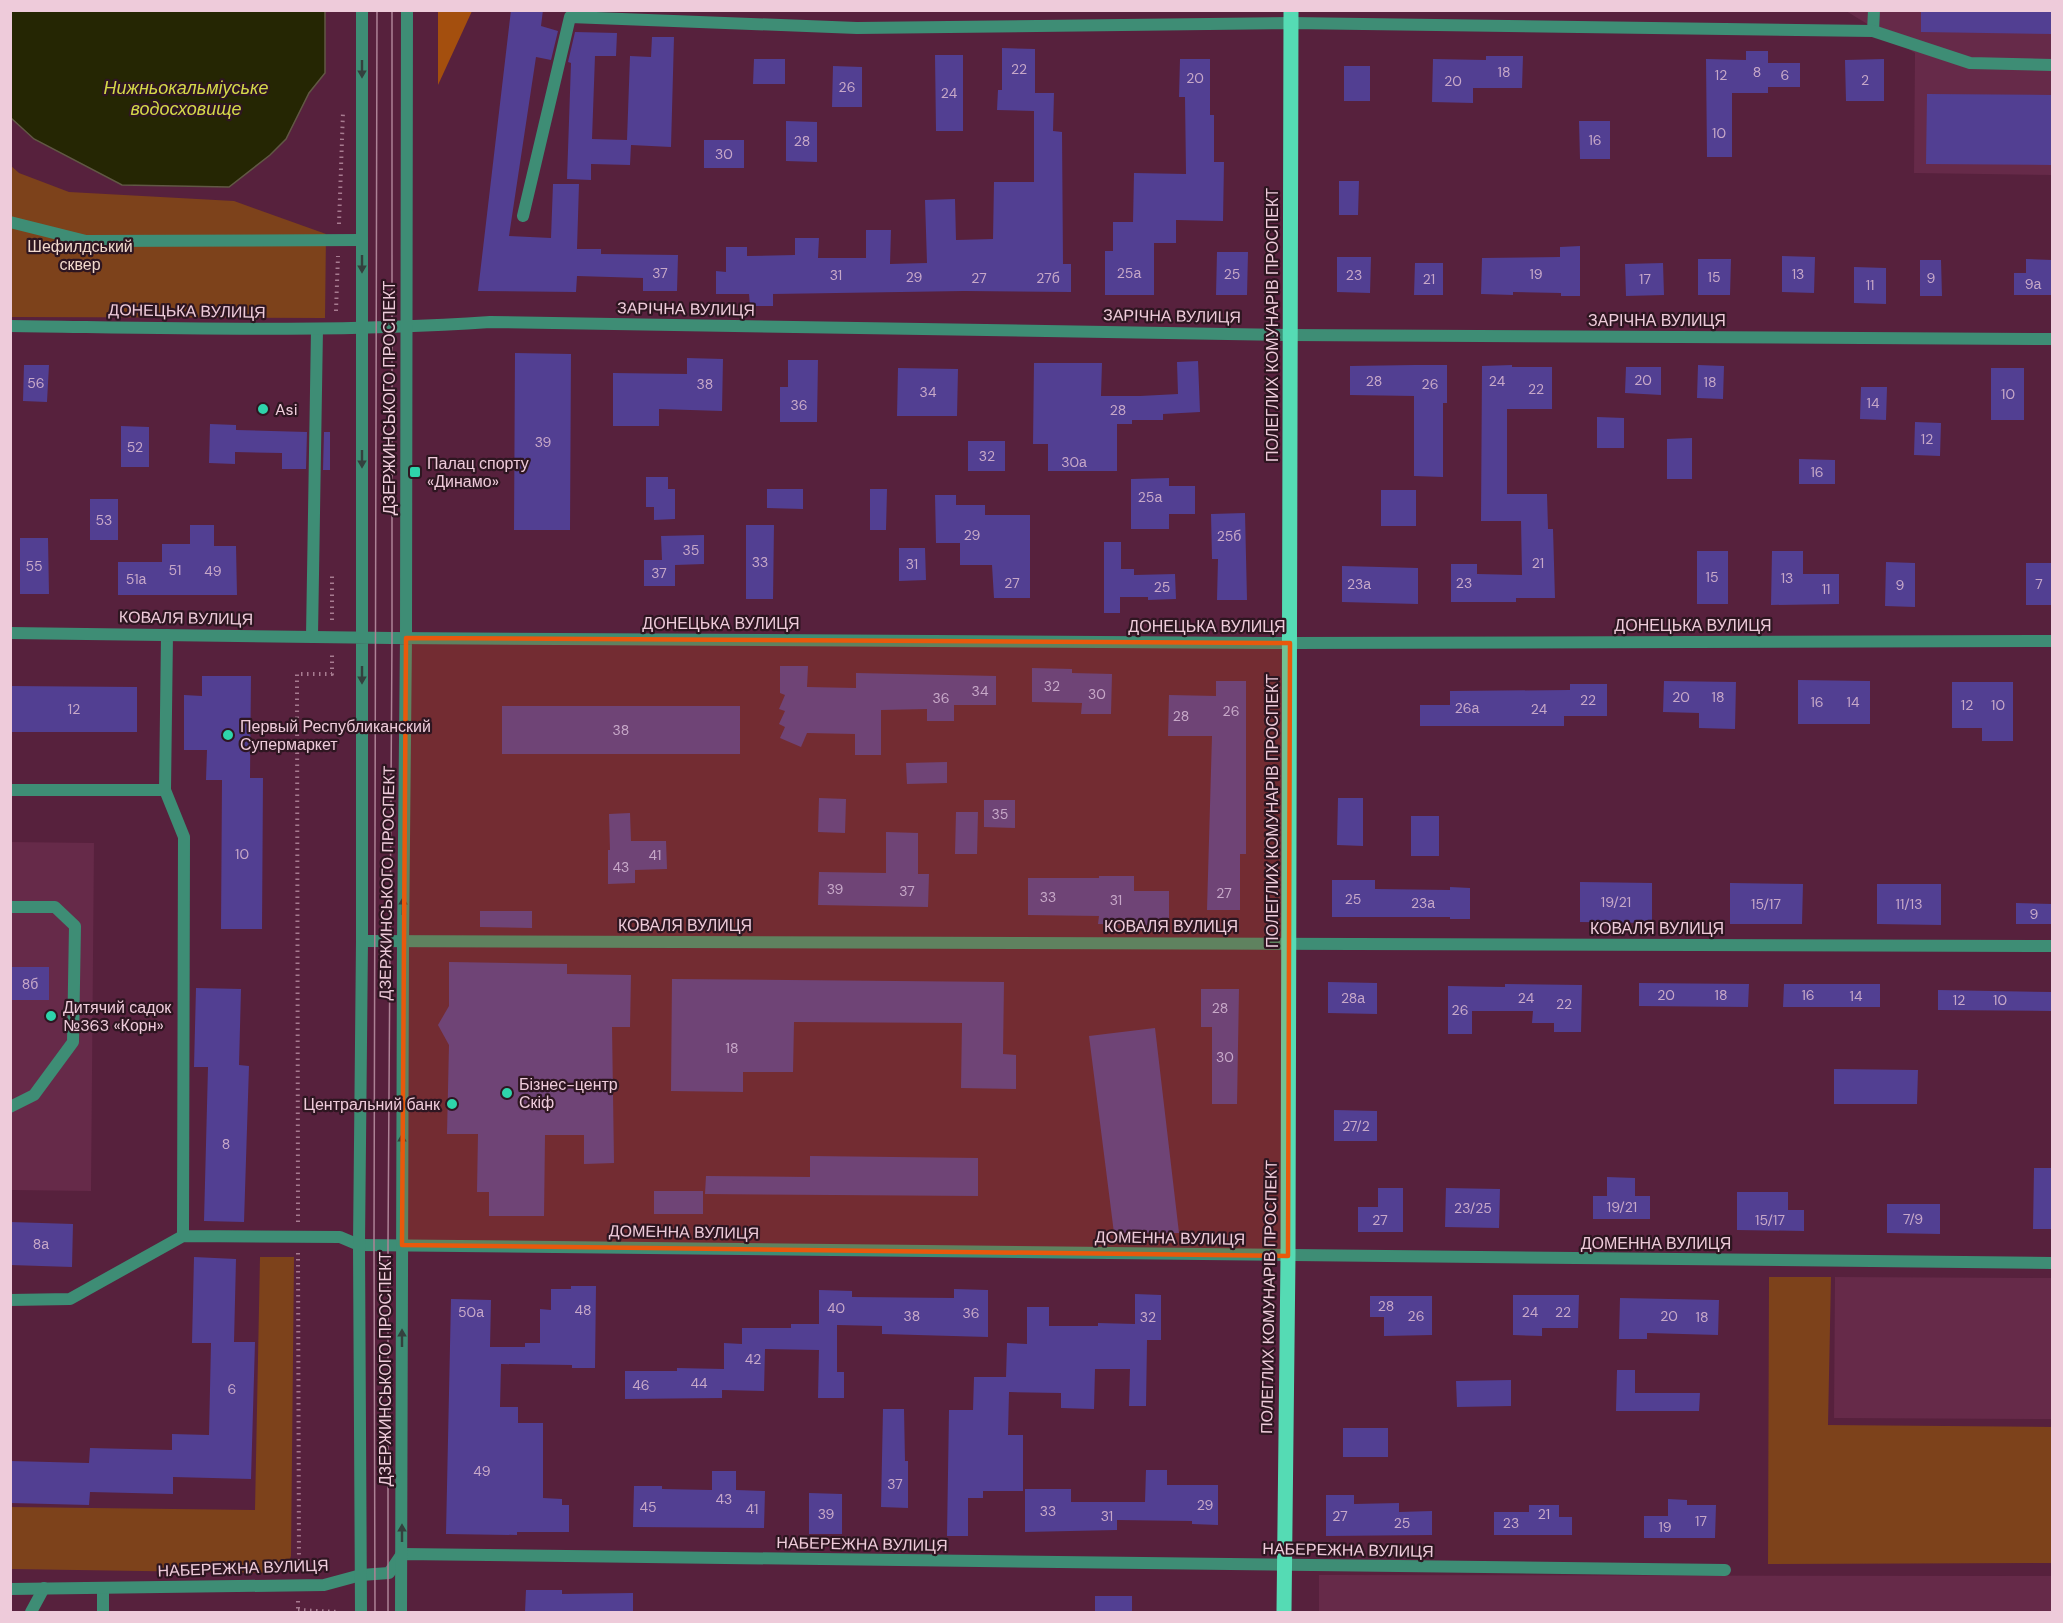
<svg xmlns="http://www.w3.org/2000/svg" width="2063" height="1623" font-family="'DM Sans',sans-serif">
  <rect width="100%" height="100%" fill="#57213d"/>
  <!-- built -->
  <path fill="#662a49" d="M1846 11H2052V175L1914 173 1915 53Z
    M11 842 94 843 91 1191 11 1190Z
    M1835 1277 2052 1278V1419L1834 1418Z
    M1319 1575 2052 1576V1612H1319Z"/>
  <!-- green -->
  <path fill="#7d421b" d="M10 165 19 173 69 192 234 201 326 234 325 318 11 317Z
    M260 1257H294L291 1556 287 1568 276 1573 11 1569V1507L255 1510Z
    M1769 1277H1831L1828 1425 2052 1427V1563L1768 1564Z"/>
  <!-- forest -->
  <path fill="#a44f0e" d="M438 11H472L438 85Z"/>
  <!-- water -->
  <path fill="#252603" stroke="#615844" stroke-width="1.5" d="M11 10 325 11V73L309 93 286 139 270 155 229 187 122 185 34 139 11 118Z"/>
  <!-- building -->
  <path fill="#523f92" d="M511 10H543L541 26 558 31 551 60 536 57 509 236 551 238 553 184H579L577 249H601V254L678 255 677 291H643V278L577 276 576 292 478 291Z
    M1921 10H2052V34L1921 32Z
    M575 32 617 33 616 56H595L592 139 627 140 630 56 651 57 652 37H674L671 147 631 145 630 165 591 164V180L567 179 571 63 568 62Z
    M1002 48 1035 49V93H1054L1053 131 1062 132 1063 264H1071V292L964 291 773 294V306H750L749 294H716V271L726 272V247H747V256L795 255V238H819L818 258H866V230H891L890 264 927 263 925 200 955 199 956 240 993 239 994 182H1034V111L997 110 998 90H1002Z
    M1746 51H1768V63H1800V87H1768V93H1732V157H1707L1706 59 1746 60Z
    M935 55H963V131H936Z
    M1486 56H1523L1522 88H1473V103L1432 102 1433 59 1486 60Z
    M754 59H785V84H753Z
    M1180 59H1210V115H1214V162H1224L1223 221 1176 220V243H1154V295H1105V251H1113V222H1133L1134 173 1186 174 1185 97H1179Z
    M1884 59V101H1846L1845 60Z
    M833 66 862 67V107H832Z
    M1344 66H1370V101H1344Z
    M1927 94 2052 95V165L1926 164Z
    M786 121 817 122V162L786 161Z
    M1579 121H1610V159H1580Z
    M704 140H744V168H704Z
    M1339 181H1359L1358 215H1339Z
    M1580 246V296H1561V293L1513 292V295L1481 294 1482 258 1560 257V247Z
    M1217 252H1248L1247 295H1216Z
    M1782 256 1815 257 1814 293 1782 292Z
    M1337 257H1371L1370 293 1337 292Z
    M1698 259H1731L1730 295H1698Z
    M2026 259 2052 260V295H2014V273H2026Z
    M1920 260H1941L1942 296H1920Z
    M1415 263H1443V295H1414Z
    M1663 263 1664 295 1626 296 1625 264Z
    M1854 267 1886 268V304L1854 303Z
    M515 353 571 354 570 530H514Z
    M687 358 723 359 722 411 659 409V426H613V373L687 374Z
    M788 360H818L817 422H780V387H788Z
    M1198 361 1200 412 1163 414V420H1132V424H1117V471H1048V444H1033L1034 363H1102L1101 396H1140L1178 394 1177 362Z
    M24 365H49L47 402 23 401Z
    M1414 365H1447V403H1443V477L1414 476V396L1350 395V366Z
    M1512 365V367H1552V409H1507V494H1547L1548 529H1553L1555 598H1516V602H1451V564H1477V574L1522 575 1521 521H1481L1482 366Z
    M1698 365 1724 366 1723 399 1697 398Z
    M1626 367H1661V395L1625 393Z
    M898 368 958 369 957 416H897Z
    M1991 368H2024V420H1991Z
    M1861 387H1887L1886 420 1860 419Z
    M1597 417 1624 418V448H1597Z
    M1915 422 1941 423 1940 456 1914 455Z
    M210 424 236 425V430L307 432 306 469H282V453L235 452V464L209 463Z
    M121 426 149 427V467H121Z
    M324 432H330V470H323Z
    M1692 438V479H1667V439Z
    M968 441H1005V471H968Z
    M1799 459 1835 460V484H1799Z
    M646 477H668V489H675V519L654 520V507H646Z
    M1169 478V486H1195V514H1169V529H1131V479Z
    M767 489H803V509L767 508Z
    M870 489H887L886 530H870Z
    M1381 490H1416V526H1381Z
    M935 495H956V505H985V515H1030V598H994L992 565H960V543H936Z
    M90 499H118V540H90Z
    M1245 513 1247 600H1217L1218 559H1212L1211 514Z
    M190 525H214V546H236L237 595H118V562H162V544H190Z
    M746 525H774L773 599H746Z
    M704 535V564L675 565V586H644V560H662L661 536Z
    M20 538H48L49 594H20Z
    M1104 542H1121V569H1134V575L1175 574 1176 599 1148 600V597H1120V613H1104Z
    M899 548H925L926 580 899 581Z
    M1697 551H1728V604H1697Z
    M1772 551H1803V574H1839V604L1771 605Z
    M1886 562 1915 563V607L1885 606Z
    M2026 563H2052V605H2026Z
    M1342 566 1418 568V604L1342 602Z
    M780 666H808L807 687 856 688V673L996 676V705H954V721H927V709L881 710V755H855V734L807 733 801 747 780 738 785 727 779 724 785 711 779 709 785 695 780 693Z
    M1032 668 1072 669V673L1112 674 1111 714H1081L1082 703 1032 702Z
    M202 676H251L250 778H263L262 929H221L222 780H206L207 750H184V695L202 696Z
    M1798 680 1870 681V724H1798Z
    M1216 681H1246V854H1240V910H1207L1212 736H1168L1169 695 1216 696Z
    M1664 681 1736 682 1735 729 1699 728V713L1663 712Z
    M1952 682H2013V741H1982V728H1952Z
    M1570 684H1607V716H1564V726H1420V705H1450V691L1570 690Z
    M10 686 137 687V732H10Z
    M502 706H740V754H502Z
    M947 762V783L907 784 906 763Z
    M819 798 846 799 845 833 818 832Z
    M1338 798H1363V846L1337 845Z
    M984 800H1015V828L984 827Z
    M956 812H978L977 854H955Z
    M630 813 631 841H666L667 869 635 870V883L608 884V850H610L609 814Z
    M1411 816H1439V856H1411Z
    M886 832 918 833V874H929L928 907 818 905 819 872 886 873Z
    M1099 876H1134V891H1169V926L1098 924 1099 916 1028 915V878H1099Z
    M1332 880H1375V889L1450 890V887L1470 888V919H1450V917H1332Z
    M1580 882 1652 883V923L1580 922Z
    M1730 883 1803 884 1802 924H1730Z
    M1877 884H1941V925L1877 924Z
    M2016 903 2052 904V924H2016Z
    M480 911H532V928L480 927Z
    M449 962 567 964V974L631 975 630 1027H612L614 1163 584 1164V1135H545L544 1216H489V1192H477L478 1134H447L449 1045 438 1025 449 1006Z
    M10 967H49V1000H10Z
    M672 979 1004 982 1003 1054 1016 1055V1089L961 1088 962 1023 794 1022 793 1072H743V1092L671 1091Z
    M1328 982 1377 983V1014L1328 1013Z
    M1639 983 1749 984 1748 1007 1639 1006Z
    M1505 984 1582 985 1581 1032H1554V1023H1532L1533 1011H1472V1034H1448V986L1505 987Z
    M1784 984H1880V1007H1783Z
    M196 988 241 989 239 1065 249 1066 244 1222 204 1221 208 1067H194Z
    M1201 989H1239L1237 1104H1212V1027H1201Z
    M1938 990 2052 992V1011L1938 1010Z
    M1155 1028 1179 1233H1114L1089 1036Z
    M1834 1069 1918 1070 1917 1104H1834Z
    M1334 1110 1377 1111V1141H1334Z
    M810 1156 978 1158V1196L705 1194 706 1176 810 1177Z
    M2034 1168H2052V1229H2033Z
    M1607 1177 1635 1178V1196H1650V1219H1593V1196H1607Z
    M1378 1188H1403V1232H1358V1207H1378Z
    M1446 1188 1500 1189 1499 1228 1445 1227Z
    M654 1191H703V1214H654Z
    M1737 1192H1788V1210H1804V1231L1737 1230Z
    M1887 1204H1940V1234L1887 1233Z
    M10 1222 73 1224 72 1267 10 1265Z
    M194 1257 236 1259 234 1342H255L251 1479 173 1477V1494L90 1492 89 1505 10 1503V1461L89 1463 90 1448 172 1450V1434L209 1435 211 1343H192Z
    M571 1286H596L595 1368H572V1365L501 1364 500 1407H518V1423H543V1498L562 1499V1505H569V1532H517V1535L446 1534 451 1299 491 1300 490 1347H525V1343H540V1309L551 1310V1289H571Z
    M954 1289 988 1290V1337L882 1334V1326L837 1325V1372H844V1398H818L819 1350 765 1349 764 1391 722 1390V1398L625 1399V1371H677V1368L724 1369V1343L742 1344V1328H791V1324H819V1290L852 1291V1297L954 1298Z
    M1135 1294 1161 1295V1340H1147L1146 1406H1129L1130 1369H1095L1094 1409 1061 1408V1393L1009 1392 1008 1435H1023V1491H983V1498H968V1536H947L949 1410H973L974 1377H1006L1007 1343 1027 1344V1307H1049V1326H1098V1323L1135 1324Z
    M1513 1295H1579L1578 1328H1542V1336L1513 1335Z
    M1370 1296H1432V1335L1384 1336V1317H1370Z
    M1620 1298 1719 1300 1718 1335 1647 1333V1339H1619Z
    M1617 1370H1635V1393H1700L1699 1411H1616Z
    M1511 1380V1406L1457 1407 1456 1381Z
    M883 1409H904L905 1461H908V1508L881 1507Z
    M1343 1428H1388V1457H1343Z
    M1146 1470H1167V1485H1218V1525L1192 1524V1521L1117 1520V1530L1025 1532V1489H1071V1502H1145Z
    M712 1471H736V1490L765 1491 764 1528 633 1527 634 1486H662V1489L712 1490Z
    M809 1493 842 1494V1534H809Z
    M1326 1495H1354V1504L1399 1503V1512L1432 1511V1535L1326 1536Z
    M1668 1499 1687 1500V1505H1716L1715 1538H1644V1516H1668Z
    M1529 1505H1559V1517H1572V1535H1494V1512H1529Z
    M526 1590H562V1594L633 1593V1612H525Z
    M1095 1596H1132V1612H1095Z"/>
  <g fill="none" stroke-linecap="round" stroke-linejoin="round">
    <!-- path -->
    <path stroke="#a77b90" stroke-width="4" stroke-dasharray="1.5 4.5" stroke-linecap="butt" d="M339 224 343 112
      M336 311 338 256
      M332 620V574
      M298 1222 297 674H332V652
      M298 1253 299 1570
      M298 1601V1612
      M298 1610 339 1612"/>
    <!-- service -->
    <path stroke="#3e8d75" stroke-width="12" d="M1873 31 1874 10
      M10 222 86 241 362 240
      M167 635 165 790 184 837 183 1236 340 1237 359 1245
      M312 636 317 329
      M10 790H165
      M10 907H55L75 926 73 1042 34 1095 10 1107
      M10 1300 70 1299 183 1236
      M103 1588V1612
      M31 1612 44 1588"/>
    <!-- minor -->
    <path stroke="#3e8d75" stroke-width="12" d="M523 216 570 17 857 28 1291 23 1873 31 1970 63 2052 65
      M10 326C170 328 330 333 490 322L1289 335 2052 339
      M362 941 2052 946
      M359 1245 2052 1263
      M10 1589 324 1585 361 1575 389 1573 402 1554 1725 1570"/>
    <!-- tertiary -->
    <path stroke="#3e8d75" stroke-width="12" d="M10 633 392 638 1290 643 2052 641
      M361 1612 359 1245 362 941V10
      M401 1612 403 941 406 638 407 10"/>
    <!-- primary -->
    <path stroke="#55dbb4" stroke-width="15" d="M1284 1612 1288 1256 1291 10"/>
    <!-- tram -->
    <path stroke="#ad8296" stroke-width="1.5" d="M375 1612 374 1245 377 10
      M388 1612V1245L392 638V10"/>
  </g>
  <!-- one-way arrows -->
  <defs><path id="oneway-solid" d="M-6-.8H1V-3.2L6.5 0L1 3.2V.8H-6Z" transform="scale(1.5)"/></defs>
  <g fill="#34403e">
    <use href="#oneway-solid" transform="translate(362 69) rotate(90)"/>
    <use href="#oneway-solid" transform="translate(362 264) rotate(90)"/>
    <use href="#oneway-solid" transform="translate(362 459) rotate(90)"/>
    <use href="#oneway-solid" transform="translate(362 675) rotate(90)"/>
    <use href="#oneway-solid" transform="translate(403 906) rotate(-89)"/>
    <use href="#oneway-solid" transform="translate(402 1143) rotate(-90)"/>
    <use href="#oneway-solid" transform="translate(402 1338) rotate(-90)"/>
    <use href="#oneway-solid" transform="translate(402 1533) rotate(-90)"/>
  </g>
  <!-- marked area -->
  <path fill="#e8590c" fill-opacity="0.2" stroke="#e8590c" stroke-width="4.5" stroke-linejoin="round" d="M406 638 1290 643 1288 1256 402 1245Z"/>
  <!-- markers -->
  <g fill="#2ed4ab" stroke="#2e1621" stroke-width="2">
    <circle cx="263" cy="409" r="6"/>
    <rect x="409" y="466" width="12" height="12" rx="3"/>
    <circle cx="228" cy="735" r="6"/>
    <circle cx="51" cy="1016" r="6"/>
    <circle cx="507" cy="1093" r="6"/>
    <circle cx="452" cy="1104" r="6"/>
  </g>
  <g text-anchor="middle" dominant-baseline="central" stroke-width="4.5" stroke-linejoin="round" paint-order="stroke">
    <!-- number labels -->
    <g font-size="14" fill="#c7a8c8">
      <text x="1019" y="69">22</text>
      <text x="1504" y="72">18</text>
      <text x="1757" y="72">8</text>
      <text x="1721" y="75">12</text>
      <text x="1785" y="75">6</text>
      <text x="1195" y="78">20</text>
      <text x="1865" y="80">2</text>
      <text x="1453" y="81">20</text>
      <text x="847" y="87">26</text>
      <text x="949" y="93">24</text>
      <text x="1719" y="133">10</text>
      <text x="1595" y="140">16</text>
      <text x="802" y="141">28</text>
      <text x="724" y="154">30</text>
      <text x="660" y="273">37</text>
      <text x="1129" y="273">25а</text>
      <text x="1232" y="274">25</text>
      <text x="1536" y="274">19</text>
      <text x="1798" y="274">13</text>
      <text x="836" y="275">31</text>
      <text x="1354" y="275">23</text>
      <text x="914" y="277">29</text>
      <text x="1714" y="277">15</text>
      <text x="979" y="278">27</text>
      <text x="1048" y="278">27б</text>
      <text x="1931" y="278">9</text>
      <text x="1429" y="279">21</text>
      <text x="1645" y="279">17</text>
      <text x="2033" y="284">9а</text>
      <text x="1870" y="285">11</text>
      <text x="1643" y="380">20</text>
      <text x="1374" y="381">28</text>
      <text x="1497" y="381">24</text>
      <text x="1710" y="382">18</text>
      <text x="36" y="383">56</text>
      <text x="705" y="384">38</text>
      <text x="1430" y="384">26</text>
      <text x="1536" y="389">22</text>
      <text x="928" y="392">34</text>
      <text x="2008" y="394">10</text>
      <text x="1873" y="403">14</text>
      <text x="799" y="405">36</text>
      <text x="1118" y="410">28</text>
      <text x="1927" y="439">12</text>
      <text x="543" y="442">39</text>
      <text x="135" y="447">52</text>
      <text x="987" y="456">32</text>
      <text x="1074" y="462">30а</text>
      <text x="1817" y="472">16</text>
      <text x="1150" y="497">25а</text>
      <text x="104" y="520">53</text>
      <text x="972" y="535">29</text>
      <text x="1229" y="536">25б</text>
      <text x="691" y="550">35</text>
      <text x="760" y="562">33</text>
      <text x="1538" y="563">21</text>
      <text x="912" y="564">31</text>
      <text x="34" y="566">55</text>
      <text x="175" y="570">51</text>
      <text x="213" y="571">49</text>
      <text x="659" y="573">37</text>
      <text x="1712" y="577">15</text>
      <text x="1787" y="578">13</text>
      <text x="136" y="579">51а</text>
      <text x="1012" y="583">27</text>
      <text x="1464" y="583">23</text>
      <text x="1359" y="584">23а</text>
      <text x="2039" y="584">7</text>
      <text x="1900" y="585">9</text>
      <text x="1162" y="587">25</text>
      <text x="1826" y="589">11</text>
      <text x="1052" y="686">32</text>
      <text x="980" y="691">34</text>
      <text x="1097" y="694">30</text>
      <text x="1681" y="697">20</text>
      <text x="1718" y="697">18</text>
      <text x="941" y="698">36</text>
      <text x="1588" y="700">22</text>
      <text x="1817" y="702">16</text>
      <text x="1853" y="702">14</text>
      <text x="1967" y="705">12</text>
      <text x="1998" y="705">10</text>
      <text x="1467" y="708">26а</text>
      <text x="74" y="709">12</text>
      <text x="1539" y="709">24</text>
      <text x="1231" y="711">26</text>
      <text x="1181" y="716">28</text>
      <text x="621" y="730">38</text>
      <text x="1000" y="814">35</text>
      <text x="242" y="854">10</text>
      <text x="655" y="855">41</text>
      <text x="621" y="867">43</text>
      <text x="835" y="889">39</text>
      <text x="907" y="891">37</text>
      <text x="1224" y="893">27</text>
      <text x="1048" y="897">33</text>
      <text x="1353" y="899">25</text>
      <text x="1116" y="900">31</text>
      <text x="1616" y="902">19/21</text>
      <text x="1423" y="903">23а</text>
      <text x="1766" y="904">15/17</text>
      <text x="1909" y="904">11/13</text>
      <text x="2034" y="914">9</text>
      <text x="30" y="984">8б</text>
      <text x="1666" y="995">20</text>
      <text x="1721" y="995">18</text>
      <text x="1808" y="995">16</text>
      <text x="1856" y="996">14</text>
      <text x="1353" y="998">28а</text>
      <text x="1526" y="998">24</text>
      <text x="1959" y="1000">12</text>
      <text x="2000" y="1000">10</text>
      <text x="1564" y="1004">22</text>
      <text x="1220" y="1008">28</text>
      <text x="1460" y="1010">26</text>
      <text x="732" y="1048">18</text>
      <text x="1225" y="1057">30</text>
      <text x="1356" y="1126">27/2</text>
      <text x="226" y="1144">8</text>
      <text x="1622" y="1207">19/21</text>
      <text x="1473" y="1208">23/25</text>
      <text x="1913" y="1219">7/9</text>
      <text x="1380" y="1220">27</text>
      <text x="1770" y="1220">15/17</text>
      <text x="41" y="1244">8а</text>
      <text x="1386" y="1306">28</text>
      <text x="836" y="1308">40</text>
      <text x="583" y="1310">48</text>
      <text x="471" y="1312">50а</text>
      <text x="1530" y="1312">24</text>
      <text x="1563" y="1312">22</text>
      <text x="971" y="1313">36</text>
      <text x="912" y="1316">38</text>
      <text x="1416" y="1316">26</text>
      <text x="1669" y="1316">20</text>
      <text x="1148" y="1317">32</text>
      <text x="1702" y="1317">18</text>
      <text x="753" y="1359">42</text>
      <text x="699" y="1383">44</text>
      <text x="641" y="1385">46</text>
      <text x="232" y="1389">6</text>
      <text x="482" y="1471">49</text>
      <text x="895" y="1484">37</text>
      <text x="724" y="1499">43</text>
      <text x="1205" y="1505">29</text>
      <text x="648" y="1507">45</text>
      <text x="752" y="1509">41</text>
      <text x="1048" y="1511">33</text>
      <text x="826" y="1514">39</text>
      <text x="1544" y="1514">21</text>
      <text x="1107" y="1516">31</text>
      <text x="1340" y="1516">27</text>
      <text x="1701" y="1521">17</text>
      <text x="1402" y="1523">25</text>
      <text x="1511" y="1523">23</text>
      <text x="1665" y="1527">19</text>
    </g>
    <!-- park labels -->
    <g font-size="16" fill="#f1d9cc" stroke="#2e1621">
      <text x="80" y="246">Шефилдський<tspan x="80" dy="18">сквер</tspan></text>
    </g>
    <!-- street labels -->
    <g font-size="16" fill="#eecbda" stroke="#2e1621">
      <text transform="translate(686 309) rotate(1)">ЗАРІЧНА ВУЛИЦЯ</text>
      <text transform="translate(187 311) rotate(1)">ДОНЕЦЬКА ВУЛИЦЯ</text>
      <text transform="translate(1172 316) rotate(1)">ЗАРІЧНА ВУЛИЦЯ</text>
      <text x="1657" y="320">ЗАРІЧНА ВУЛИЦЯ</text>
      <text transform="translate(1272 325) rotate(-90)">ПОЛЕГЛИХ КОМУНАРІВ ПРОСПЕКТ</text>
      <text transform="translate(389 398) rotate(-90)">ДЗЕРЖИНСЬКОГО ПРОСПЕКТ</text>
      <text transform="translate(186 618) rotate(1)">КОВАЛЯ ВУЛИЦЯ</text>
      <text x="721" y="623">ДОНЕЦЬКА ВУЛИЦЯ</text>
      <text x="1693" y="625">ДОНЕЦЬКА ВУЛИЦЯ</text>
      <text x="1207" y="626">ДОНЕЦЬКА ВУЛИЦЯ</text>
      <text transform="translate(1272 811) rotate(-90)">ПОЛЕГЛИХ КОМУНАРІВ ПРОСПЕКТ</text>
      <text transform="translate(387 883) rotate(-89)">ДЗЕРЖИНСЬКОГО ПРОСПЕКТ</text>
      <text x="685" y="925">КОВАЛЯ ВУЛИЦЯ</text>
      <text x="1171" y="926">КОВАЛЯ ВУЛИЦЯ</text>
      <text x="1657" y="928">КОВАЛЯ ВУЛИЦЯ</text>
      <text transform="translate(684 1232) rotate(1)">ДОМЕННА ВУЛИЦЯ</text>
      <text transform="translate(1170 1238) rotate(1)">ДОМЕННА ВУЛИЦЯ</text>
      <text x="1656" y="1243">ДОМЕННА ВУЛИЦЯ</text>
      <text transform="translate(1269 1297) rotate(-89)">ПОЛЕГЛИХ КОМУНАРІВ ПРОСПЕКТ</text>
      <text transform="translate(385 1369) rotate(-90)">ДЗЕРЖИНСЬКОГО ПРОСПЕКТ</text>
      <text transform="translate(862 1544) rotate(1)">НАБЕРЕЖНА ВУЛИЦЯ</text>
      <text transform="translate(1348 1550) rotate(1)">НАБЕРЕЖНА ВУЛИЦЯ</text>
      <text transform="translate(243 1568) rotate(-2)">НАБЕРЕЖНА ВУЛИЦЯ</text>
    </g>
    <!-- poi labels -->
    <g font-size="16" fill="#eecbda" stroke="#2e1621" text-anchor="start">
      <text x="275" y="409">Asi</text>
      <text x="427" y="463">Палац спорту<tspan x="427" dy="18">«Динамо»</tspan></text>
      <text x="240" y="726">Первый Республиканский<tspan x="240" dy="18">Супермаркет</tspan></text>
      <text x="63" y="1007">Дитячий садок<tspan x="63" dy="18">№363 «Корн»</tspan></text>
      <text x="519" y="1084">Бізнес-центр<tspan x="519" dy="18">Скіф</tspan></text>
      <text x="440" y="1104" text-anchor="end">Центральний банк</text>
    </g>
    <!-- water labels -->
    <g font-size="18" font-style="italic" fill="#d5d949" stroke="#2e1621">
      <text x="186" y="88">Нижньокальміуське<tspan x="186" dy="21">водосховище</tspan></text>
    </g>
  </g>
  <!-- border -->
  <rect width="2063" height="1623" fill="none" stroke="#eecbda" stroke-width="24"/>
</svg>
